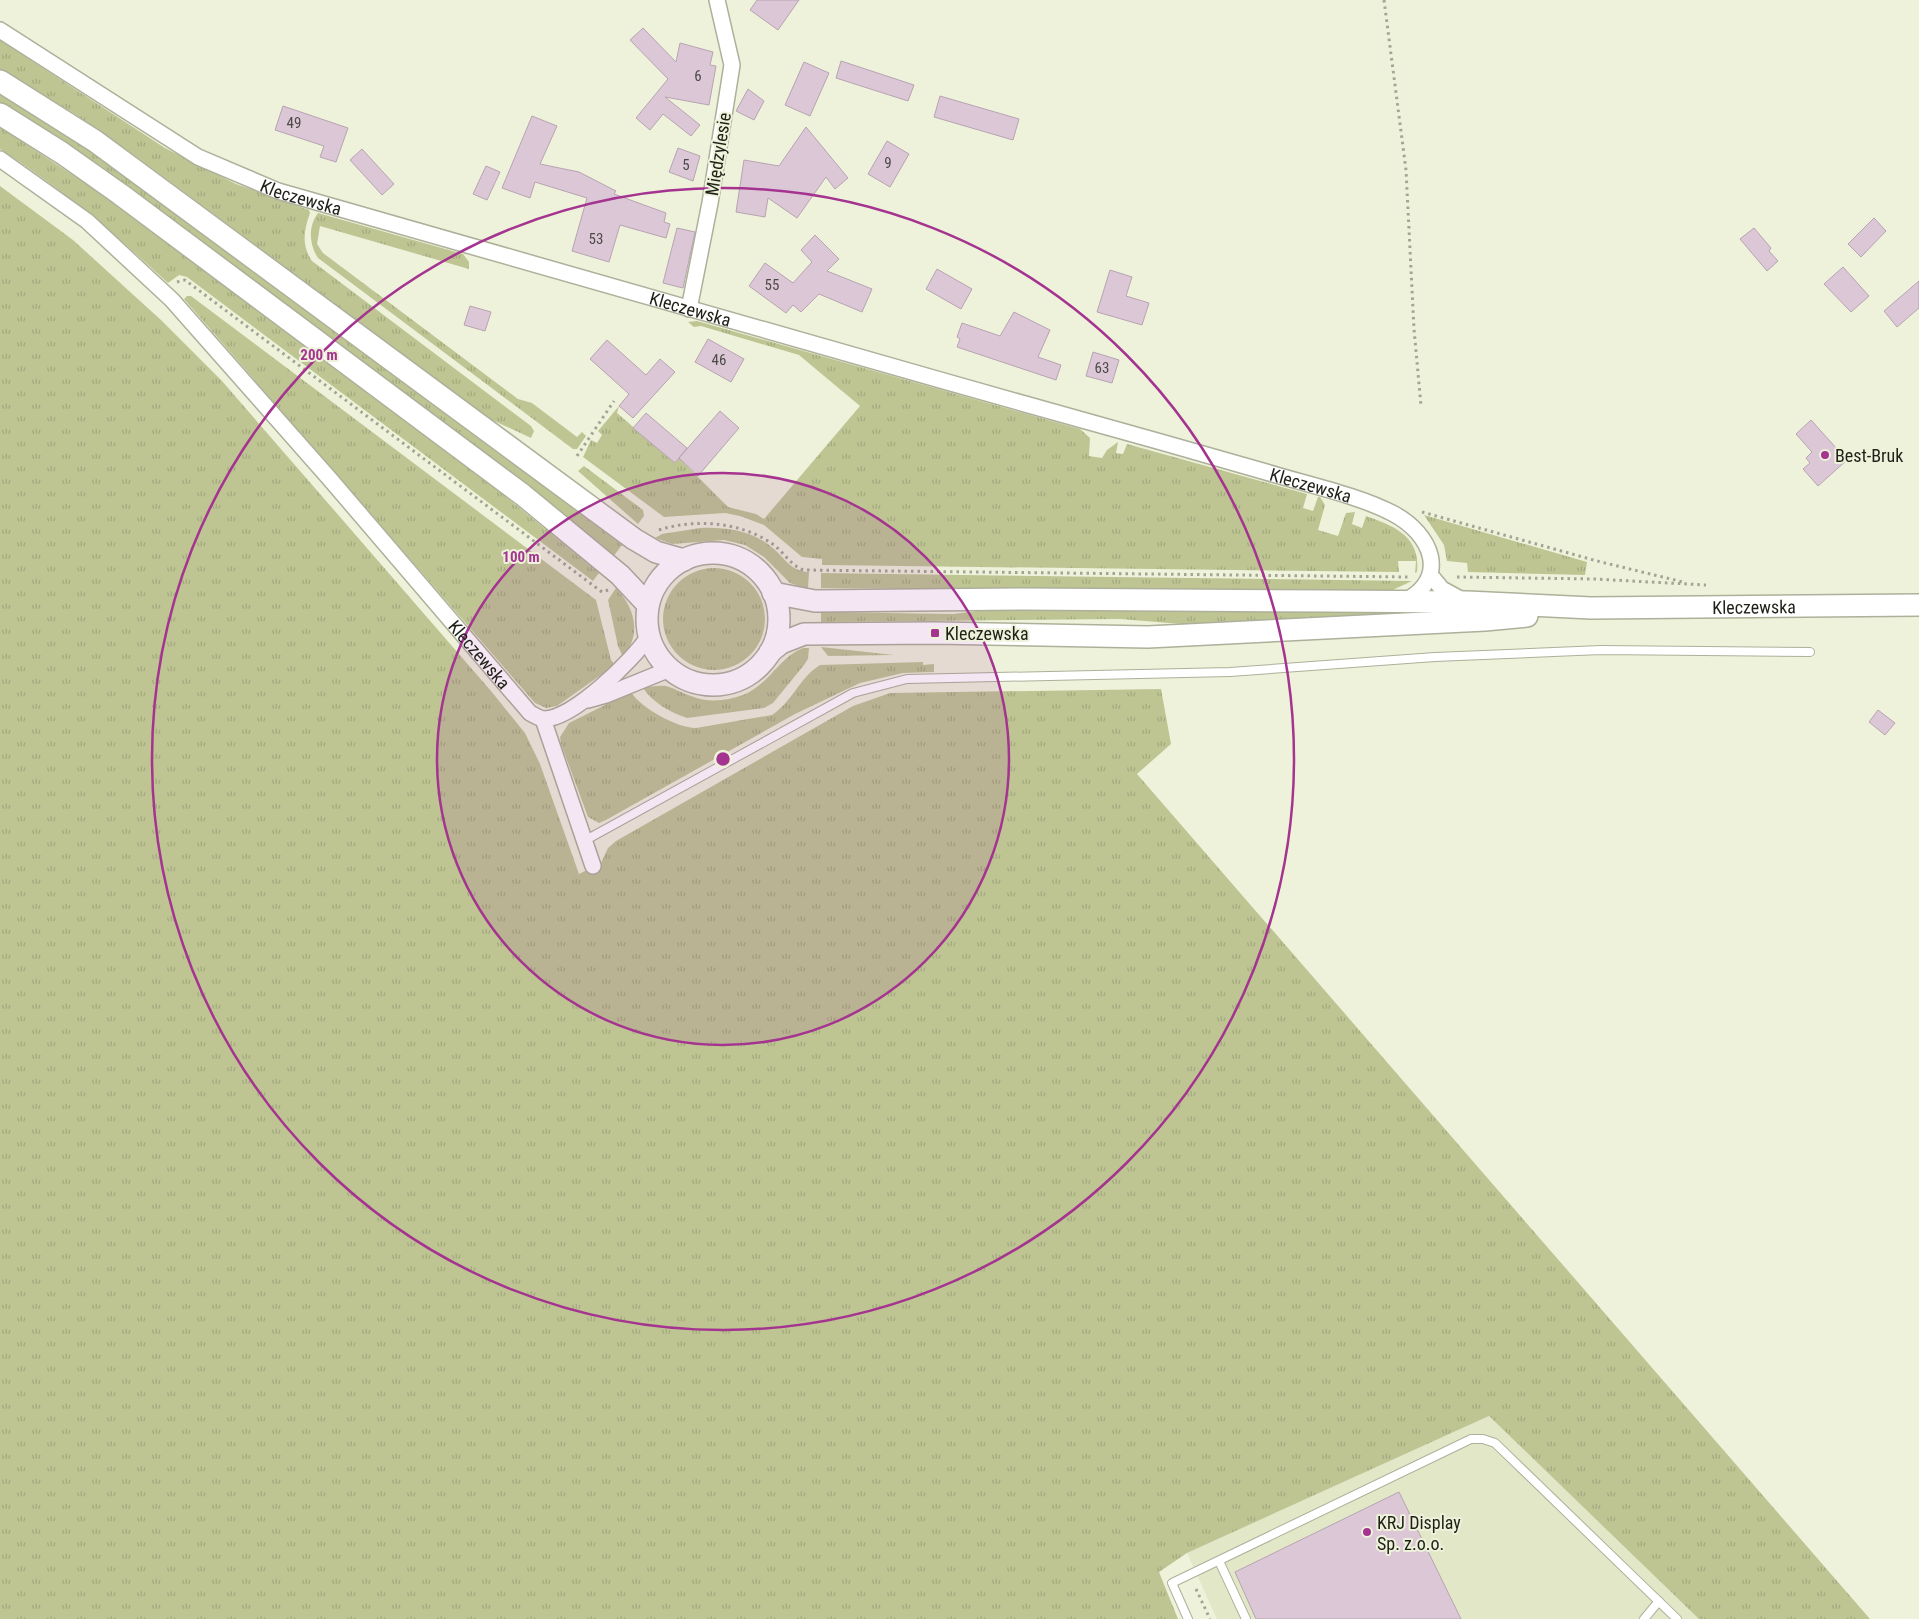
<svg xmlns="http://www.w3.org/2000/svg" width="1919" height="1619" font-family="'Roboto Condensed',sans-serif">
  <defs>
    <pattern id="grass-tufts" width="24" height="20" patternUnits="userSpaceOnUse" patternTransform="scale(1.25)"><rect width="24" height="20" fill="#bec593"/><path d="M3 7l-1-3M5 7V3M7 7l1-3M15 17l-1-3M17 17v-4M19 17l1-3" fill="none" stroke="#a3a97e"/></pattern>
  </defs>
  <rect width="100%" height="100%" fill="#eef2da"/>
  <!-- built -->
  <path fill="#e2e7c8" d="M1489 1416 1699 1619H1217L1187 1553Z"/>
  <!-- grass -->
  <path fill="url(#grass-tufts)" d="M0 40 165 148 236 184 309 210 310 213C304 230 301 245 312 261L531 426 534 431 531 438 490 419 130 152 75 114 0 69Z
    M0 93 54 126 135 182 622 545 613 557 524 483 101 166 0 102Z
    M0 127 106 197 489 483 599 573 593 581 187 277 179 275 168 283C115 234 61 188 0 149Z
    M0 186 73 240 161 320 222 381 491 691 525 733 540 764 579 874 601 863 608 848 616 841 853 706 890 693 1161 689 1171 744 1137 774 1870 1619H1699L1489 1416 1187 1553 1159 1572 1178 1619H0Z
    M318 213 463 254 469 262V269L320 226 317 244 323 253 518 399 532 403 577 437 582 432 586 436 577 449H573L318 258C309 245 308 226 318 213Z
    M187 296H191L596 600 611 660 615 665 557 706 546 708 535 703 184 299Z
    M697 321 1080 429 1090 438 1089 456 1102 458 1107 450 1118 442 1116 453 1123 454 1127 444 1307 494 1303 508 1313 511 1318 497H1320L1325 505 1318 530 1338 536 1346 513 1355 512 1352 524 1362 528 1366 516C1394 526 1421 536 1417 572L1415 573 1416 561H1398L1399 572 822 565V559L802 557 764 525 740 516 725 513 664 517 583 457 591 440 597 443 602 435 598 431 619 406 617 413 675 463 679 458 728 507 756 514 764 519 860 406 799 355 701 326 694 327 688 322Z
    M584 466 643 510 644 516 638 524 578 471Z
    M1424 515 1587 562 1585 575 1468 572 1467 563 1447 561 1444 545Z
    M700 528C727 527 752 530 774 549 786 560 791 571 809 572L808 589 790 583 764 557 745 545 724 540 672 544 655 538 662 534Z
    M663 619a51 51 0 1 1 102 0a51 51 0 1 1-102 0Z
    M821 573 1412 581 1386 593 821 588Z
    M616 588C635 608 642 634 623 657L618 646 608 600Z
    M1009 607 1486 609 1206 626 1120 619 821 622V612L953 614Z
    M821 647 894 655 828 656Z
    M803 648H809L808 659 804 665 773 703 764 708 687 718C671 713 652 702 643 688 650 687 658 685 666 686 674 688 682 693 691 696 708 703 726 701 743 695 769 685 779 657 803 648Z
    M923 662V665L934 664V672L903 673 860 683 795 714 606 820 599 823 588 817 561 744 560 737 569 723 631 692C641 708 677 728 696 728L772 715C792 702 800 677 820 665Z"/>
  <!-- building -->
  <path fill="#dcc7d6" stroke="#b7a3b2" d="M757 0H799L778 30 750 10Z
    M643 28 676 62 680 43 713 52 710 65 716 66 709 105 665 97 700 125 691 136 663 114 650 130 636 118 668 79 630 40Z
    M841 61 914 85 908 101 836 78Z
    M804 62 829 73 810 116 785 105Z
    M748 89 764 101 754 120 736 111Z
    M940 96 1019 119 1013 140 934 117Z
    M283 106 348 128 336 162 320 157 324 146 275 130Z
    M532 116 557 126 540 164 579 172 616 191 614 194 666 213 664 222 670 224 666 238 620 225 609 262 572 251 587 198 535 182 530 198 502 188Z
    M806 127 848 178 835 189 826 177 797 218 768 198 765 217 736 212 744 160 779 166Z
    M887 141 909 154 890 187 868 174Z
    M678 148 700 156 693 181 669 172Z
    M362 149 394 184 382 195 350 160Z
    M486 166 500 172 487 200 473 194Z
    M1874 218 1886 231 1861 257 1848 244Z
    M677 228 695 232 683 288 663 283Z
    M1754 228 1771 248 1769 251 1778 261 1767 271 1740 239Z
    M815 235 839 259 827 271 872 289 862 312 819 294 801 312 793 305 786 313 749 286 765 263 793 283 812 262 801 250Z
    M1843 267 1869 296 1851 312 1824 284Z
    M937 269 972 289 961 309 926 289Z
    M1110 270 1132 277 1126 296 1149 303 1142 325 1097 312Z
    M1919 281V308L1897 327 1884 311Z
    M470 306 491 312 485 331 464 325Z
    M1014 312 1050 330 1038 357 1061 365 1056 380 957 347 960 339 957 337 962 323 1000 336Z
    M708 339 744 359 731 382 695 362Z
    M607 340 646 375 660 359 675 372 633 418 619 406 629 394 590 359Z
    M1093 352 1119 360 1112 383 1086 376Z
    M720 411 739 428 698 476 679 458Z
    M646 413 687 448 675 463 633 428Z
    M1811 420 1847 460 1818 486 1803 469 1810 463 1806 458 1812 452 1796 434Z
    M1878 710 1895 723 1885 735 1869 722Z
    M1399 1492 1461 1619H1256L1235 1572Z"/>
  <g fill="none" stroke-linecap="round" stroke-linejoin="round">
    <defs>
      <path id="service" d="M584 841 853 693 907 679 1230 672 1435 657 1601 650 1810 652
        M1219 1561 1246 1619
        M1188 1619 1172 1583 1471 1439H1483L1495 1443 1677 1619
        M1644 1619 1659 1601"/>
      <g id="minor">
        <path id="s1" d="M0 30 198 157 278 191C528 261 776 334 1025 404 1105 426 1186 449 1266 472 1305 484 1358 495 1394 514 1431 534 1450 577 1405 601"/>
        <path id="s2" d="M0 159 87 221 172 300 329 478 530 713C534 715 540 719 544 719 573 719 633 660 649 636"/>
        <path d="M689 309 710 203 732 65 717 0"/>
        <path d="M1432 577 1442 589 1464 601"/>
        <path d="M588 700 606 695 670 669"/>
        <path d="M543 719 593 866"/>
      </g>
      <g id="secondary">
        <path d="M0 81 95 141 634 539 656 552 684 560"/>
        <path d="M0 114 62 153 120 194 523 495 620 575 648 605"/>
        <circle cx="713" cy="619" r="66"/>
        <path id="s3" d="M773 593 815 601 1022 599 1327 601 1467 602 1591 608 1919 605"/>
        <path d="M770 652 781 643 804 634 935 633 1148 637 1485 620 1527 616"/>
      </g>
    </defs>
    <!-- service casing -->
    <use href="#service" stroke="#adb09a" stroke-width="10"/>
    <!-- minor casing -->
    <use href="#minor" stroke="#adb09a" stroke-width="18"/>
    <!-- secondary casing -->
    <use href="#secondary" stroke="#adb09a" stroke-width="24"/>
    <!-- path -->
    <path stroke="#a2a593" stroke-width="3" stroke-dasharray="2.5 4" stroke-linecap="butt" d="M1384 0 1406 170 1414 329 1421 406
      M177 282 185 280 189 283 602 592 608 590
      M577 456 614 401
      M1422 512 1597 561 1683 582
      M659 530C696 518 742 522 774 545 784 553 791 565 803 570L1408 577
      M1457 577 1594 579 1706 585
      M1196 1589 1210 1619"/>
    <!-- service -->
    <use href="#service" stroke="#fff" stroke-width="8"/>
    <!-- minor -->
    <use href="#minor" stroke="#fff" stroke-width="15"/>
    <!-- secondary -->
    <use href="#secondary" stroke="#fff" stroke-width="21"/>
  </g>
  <!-- distance rings -->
  <circle cx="723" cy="759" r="286" fill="#a43490" fill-opacity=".12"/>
  <g fill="none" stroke="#a43490" stroke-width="2.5">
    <circle cx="723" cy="759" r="286"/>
    <circle cx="723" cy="759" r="571"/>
  </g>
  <!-- markers -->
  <g fill="#a43490" stroke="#eef2da" stroke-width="2">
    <circle cx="1825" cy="455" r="5"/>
    <rect x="930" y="628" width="10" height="10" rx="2.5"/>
    <circle cx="1367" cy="1532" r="5"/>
  </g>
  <g text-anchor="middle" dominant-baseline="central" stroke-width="4" stroke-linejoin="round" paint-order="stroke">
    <!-- number labels -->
    <g font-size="15" fill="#4e4a48">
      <text x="698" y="76">6</text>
      <text x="294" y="123">49</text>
      <text x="888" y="163">9</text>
      <text x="686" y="165">5</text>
      <text x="596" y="239">53</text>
      <text x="772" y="285">55</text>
      <text x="719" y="360">46</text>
      <text x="1102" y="368">63</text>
    </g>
    <!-- street labels -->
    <g font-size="18" fill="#1f2018" stroke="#eef2da">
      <text transform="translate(718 154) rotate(-81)">Międzylesie</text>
      <text stroke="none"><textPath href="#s1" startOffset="346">Kleczewska</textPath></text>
      <text stroke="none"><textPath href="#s1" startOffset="751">Kleczewska</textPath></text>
      <text stroke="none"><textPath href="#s1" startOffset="1396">Kleczewska</textPath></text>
      <text stroke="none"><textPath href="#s3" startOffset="982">Kleczewska</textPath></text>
      <text stroke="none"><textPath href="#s2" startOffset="692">Kleczewska</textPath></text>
    </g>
    <!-- poi labels -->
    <g font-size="18" fill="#1f2018" stroke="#eef2da" text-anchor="start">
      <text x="1835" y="455">Best-Bruk</text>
      <text x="945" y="633">Kleczewska</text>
      <text x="1377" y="1522">KRJ Display<tspan x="1377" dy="21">Sp. z.o.o.</tspan></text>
    </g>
  </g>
  <circle cx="723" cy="759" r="8" fill="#a43490" stroke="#eef2da" stroke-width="2.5"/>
  <g font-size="15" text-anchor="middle" font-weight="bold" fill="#a43490" stroke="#eef2da" stroke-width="4" stroke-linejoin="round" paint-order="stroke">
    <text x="319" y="360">200 m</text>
    <text x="521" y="562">100 m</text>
  </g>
</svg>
